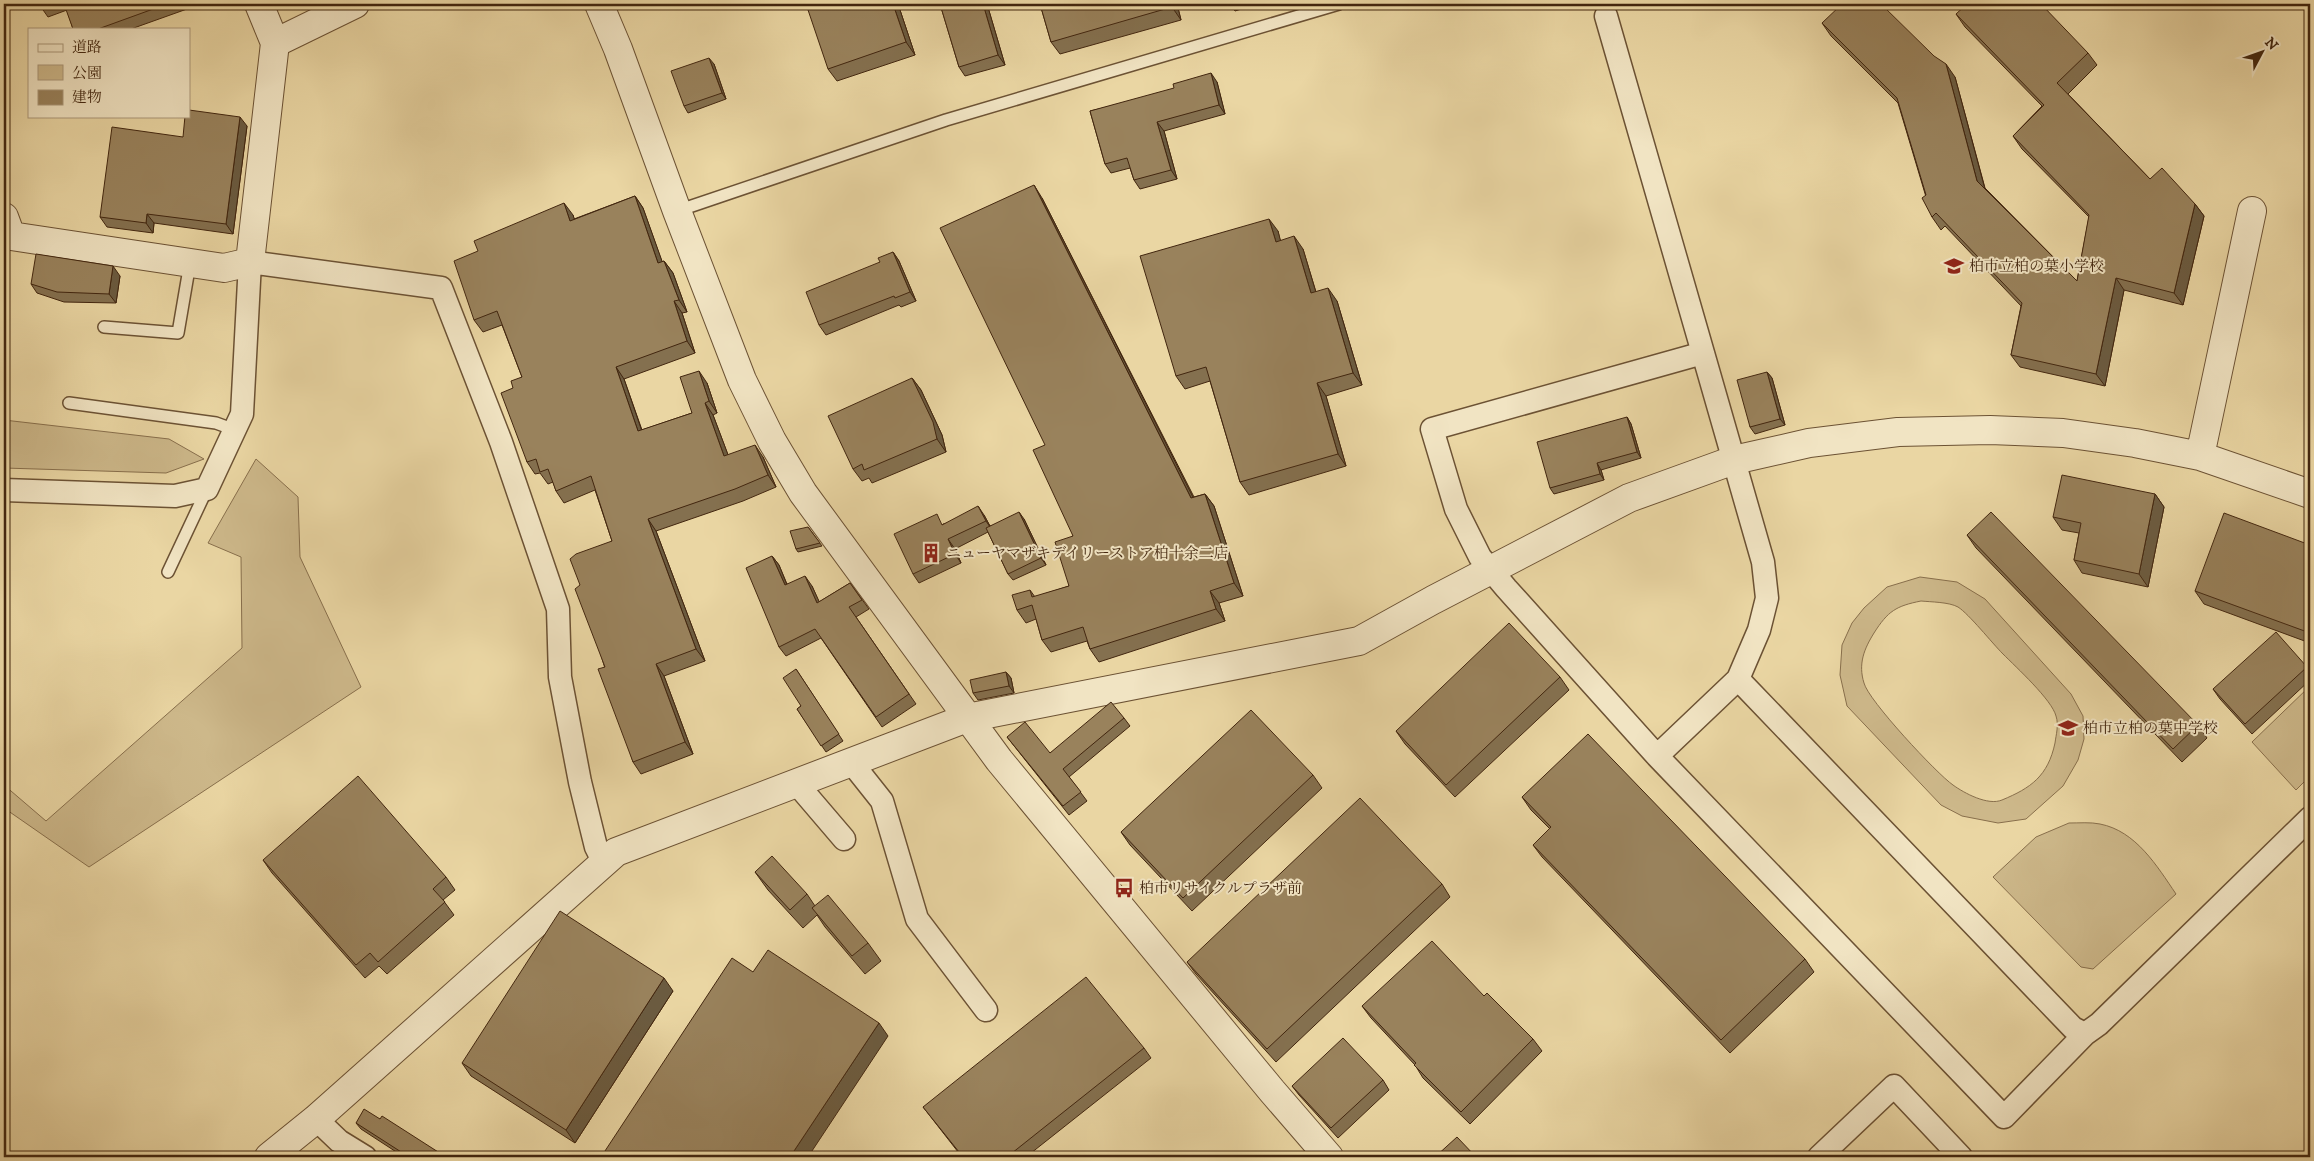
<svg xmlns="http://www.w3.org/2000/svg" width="2314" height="1161" font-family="'IM FELL DW Pica','Noto Serif JP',serif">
  <rect width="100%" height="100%" fill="#ead6a3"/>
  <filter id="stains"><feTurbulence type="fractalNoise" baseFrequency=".004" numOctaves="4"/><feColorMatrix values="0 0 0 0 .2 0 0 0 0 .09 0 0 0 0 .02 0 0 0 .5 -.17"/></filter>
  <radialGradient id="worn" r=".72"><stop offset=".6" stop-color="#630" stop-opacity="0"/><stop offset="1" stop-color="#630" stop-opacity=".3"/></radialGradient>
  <!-- green -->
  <path fill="#cdb88a" stroke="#886f4c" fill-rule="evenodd" d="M4 420 169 439 204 459 166 473 4 468Z
    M256 459 298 497 300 557 361 687 89 867 4 808V785L46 821 242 648 241 557 208 543Z
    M1920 577 1957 582 1985 599 2071 694 2083 716 2084 739 2078 760 2063 786 2026 819 1998 823 1962 816 1941 805 1847 706 1840 675 1842 645 1852 623 1864 608 1887 587ZM1921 601C1931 602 1949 602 1958 607 1969 614 1992 643 2003 654 2016 667 2052 700 2056 716 2059 725 2056 735 2055 743 2048 776 2031 788 2002 800 1988 806 1964 793 1953 785 1937 774 1868 700 1864 683 1858 664 1864 649 1874 633 1888 611 1896 606 1921 601Z
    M2310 686V776L2296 790 2252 742Z
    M2069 823C2079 823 2091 822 2100 824 2136 831 2157 866 2176 894L2093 969 2081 967 1993 877 2036 837Z"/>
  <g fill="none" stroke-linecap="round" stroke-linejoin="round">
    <defs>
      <path id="service" d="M677 211 946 120 1339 4
        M104 327 178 333 190 263
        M69 403 216 423 235 430
        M168 572 207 489"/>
      <path id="minor" d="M1606 16 1703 353 1432 429 1456 509 1480 557 1506 588 1657 756 2004 1117 2085 1034
        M1703 353 1763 562 1767 598 1759 630 1738 679 2073 1028 2085 1034 2099 1024 2310 818
        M4 490 175 496 207 489 242 414 250 262 441 288 501 442 558 609 560 677 580 782 596 847 603 861
        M1657 756 1738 679
        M851 762 882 801 917 919 986 1010
        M797 784 844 839
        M316 1119 339 1141 365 1157
        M1819 1157 1894 1086 1961 1157"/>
      <path id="tertiary" d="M599 4 618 49 677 211 742 380 772 441 803 493 999 760 1272 1091 1329 1157
        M275 43 355 4
        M4 217 11 236 224 268 250 262 275 43 259 4
        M2200 456 2252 211
        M269 1157 316 1119 616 852 967 718 1359 641 1433 600 1629 498 1734 460 1809 443 1898 432 1990 430 2063 433 2135 443 2200 456 2310 494"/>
    </defs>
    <!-- service casing -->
    <use href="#service" stroke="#6c5234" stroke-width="14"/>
    <!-- minor casing -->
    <use href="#minor" stroke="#6c5234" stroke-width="25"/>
    <!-- tertiary casing -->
    <use href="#tertiary" stroke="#6c5234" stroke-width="30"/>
    <!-- service -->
    <use href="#service" stroke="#f1e4c3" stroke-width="11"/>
    <!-- minor -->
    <use href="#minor" stroke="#f1e4c3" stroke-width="22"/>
    <!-- tertiary -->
    <use href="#tertiary" stroke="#f1e4c3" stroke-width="28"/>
  </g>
  <!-- wall -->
  <path fill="#84704f" stroke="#42260f" d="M40 4H201L131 29H73L67 10 48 17 41 7Z
    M898 4 915 55 837 81 828 69Z
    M940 4H987L1005 65 965 76 959 67Z
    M1040 4H1177L1181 20 1060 54 1051 42Z
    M1230 4H1258L1235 11Z
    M1956 14 2088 53 2097 65 2068 94 2150 179 2195 204 2204 216 2183 305 2124 290 2105 386 2020 367 2011 355 2021 306 1945 226 1941 230 1932 217 1898 103 1831 36 1822 23 1955 77 1985 188 2077 281 2089 217 2022 149 2013 136 2042 106 1965 27Z
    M714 64 726 99 688 113 684 106Z
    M1217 82 1225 114 1164 131 1177 179 1140 189 1134 180 1130 168 1111 173 1105 164 1090 111Z
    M247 126 233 234 154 223 153 233 107 227 100 217 183 137Z
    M635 196 643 208 662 262 664 261 673 273 687 312 682 313 695 353 624 379 642 430 692 413 707 383 717 413 713 415 728 455 763 457 776 487 743 501 656 531 705 661 664 676 693 754 641 774 633 762 580 585 612 541 595 490 564 503 556 491 553 482 548 484 540 473 535 474 527 462 513 388 522 377 502 325 483 332 474 320 573 215 574 219Z
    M1042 198 1194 497 1205 494 1214 506 1243 596 1219 603 1225 621 1099 662 1090 649 1087 641 1051 652 1042 640 1036 619 1026 623 1017 610 1030 590 1035 597 1069 586 1073 536Z
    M1278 231 1280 240 1303 249 1316 292 1337 301 1362 385 1326 396 1346 466 1249 495 1240 482 1210 381 1185 389 1176 376Z
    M893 252 899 261 916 301 901 307 899 305 826 335 819 325 880 262Z
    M120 276 116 303 64 302 37 293 31 284Z
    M1767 372 1772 378 1785 425 1755 434 1750 427Z
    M912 378 921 390 942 435 946 452 872 483 869 478 862 481 853 469Z
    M1627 417 1631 424 1641 458 1601 470 1604 480 1554 494 1550 488Z
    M2155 494 2164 507 2148 587 2082 573 2074 560 2079 533 2062 530 2053 517Z
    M984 515 990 526 1024 519 1046 565 1013 580 1008 574 988 532 955 549 961 563 919 583 913 574 943 524Z
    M808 527 822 546 798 552 796 549Z
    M1967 535 2198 725 2207 738 2182 762 1976 548Z
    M2310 545V643L2204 604 2195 591Z
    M772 556 779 565 787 584 812 586 819 602 850 583 869 609 856 617 916 704 882 727 821 638 786 656 779 647Z
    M2307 667 2310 672V680L2252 734 2220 699 2213 689Z
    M796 669 843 741 826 752 797 709 801 706Z
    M1006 672 1011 678 1014 693 978 700 973 693Z
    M1560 677 1569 690 1455 797 1405 744 1396 731Z
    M1124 718 1130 726 1069 777 1087 801 1069 815 1007 737 1050 753Z
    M1313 775 1322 788 1192 911 1130 845 1121 832Z
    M1522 797 1805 959 1814 972 1730 1053 1542 857 1533 845 1550 829 1531 810Z
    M263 860 446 877 455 890 443 900 454 915 387 974 379 966 365 978 272 873Z
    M755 872 807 894 815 906 868 943 881 961 865 974 825 927 817 915 803 928 768 890Z
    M1442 884 1450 897 1276 1062 1196 974 1187 962Z
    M673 991 575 1143 471 1076 462 1063Z
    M1484 996 1533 1039 1542 1051 1470 1124 1423 1078 1415 1065 1371 1018 1362 1006Z
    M1144 1048 1151 1058 1026 1157H962L923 1107Z
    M1383 1080 1389 1090 1338 1138 1299 1095 1292 1086Z
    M380 1119 446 1157H404L361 1129 356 1123Z"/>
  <!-- shaded-wall -->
  <path fill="#6b5b40" stroke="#42260f" d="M893 4H898L915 55 906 42Z
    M983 4H987L1005 65 998 55Z
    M1171 4H1177L1181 20 1172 7Z
    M709 58 714 64 726 99 722 93Z
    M1946 64 1955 77 1986 193 1977 181Z
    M1211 73 1217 82 1225 114 1219 105Z
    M240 117 247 126 233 234 226 224Z
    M1157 122 1164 131 1177 179 1171 170Z
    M1034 185 1042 198 1200 511 1191 498Z
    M635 196 643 208 667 275 658 263Z
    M564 203 573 215 579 233 570 221Z
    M2195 204 2204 216 2183 305 2174 293Z
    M147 214 154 223 153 233 146 223Z
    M1269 219 1278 231 1284 254 1276 242Z
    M1294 236 1303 249 1320 306 1311 293Z
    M893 252 899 261 916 301 910 292Z
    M664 261 673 273 687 312 679 300Z
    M113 266 120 276 116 303 109 294Z
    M2116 278 2124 290 2105 386 2096 374Z
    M1328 288 1337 301 1362 385 1353 373Z
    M674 301 682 313 695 353 687 341Z
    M616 367 624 379 646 443 638 431Z
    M699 371 707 383 717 413 709 401Z
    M1767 372 1772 378 1785 425 1780 419Z
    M912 378 921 390 942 435 946 452 937 439Z
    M1317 383 1326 396 1346 466 1338 454Z
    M705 403 713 415 733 468 724 456Z
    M1627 417 1631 424 1641 458 1637 452Z
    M755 445 763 457 776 487 768 475Z
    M1597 463 1601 470 1604 480 1600 474Z
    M1205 494 1214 506 1243 596 1234 583Z
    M2155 494 2164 507 2148 587 2139 574Z
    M978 506 984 515 992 530 986 521Z
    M1019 512 1024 519 1046 565 1041 558Z
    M648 519 656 531 705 661 696 649Z
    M948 539 955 549 961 563 955 554Z
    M772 556 779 565 791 595 785 585Z
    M805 576 812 586 824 612 817 603Z
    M1210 591 1219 603 1225 621 1216 609Z
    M656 664 664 676 693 754 685 742Z
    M1006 672 1011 678 1014 693 1009 686Z
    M664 978 673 991 575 1143 566 1130Z
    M879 1023 888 1036 808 1157H790Z"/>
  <!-- building -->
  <path fill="#99825c" stroke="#42260f" d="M40 4H52L41 7Z
    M64 4H167L98 29H73Z
    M806 4H893L906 42 828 69Z
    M940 4H983L998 55 959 67Z
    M1040 4H1171L1172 7 1051 42Z
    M1842 4H1881L1934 56 1946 64 1977 181 2077 281 2089 215 2013 136 2044 105 1956 14 1967 4H2041L2088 53 2057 83 2150 179 2162 168 2195 204 2174 293 2116 278 2096 374 2011 355 2022 303 1936 213 1932 217 1922 198 1926 195 1897 98 1822 23Z
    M709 58 722 93 684 106 671 71Z
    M1211 73 1219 105 1157 122 1171 170 1134 180 1127 158 1105 164 1090 111 1174 88 1173 84Z
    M189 110 240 117 226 224 147 214 146 223 100 217 112 127 183 137 185 116H189Z
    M1034 185 1191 498 1205 494 1234 583 1210 591 1216 609 1090 649 1083 627 1042 640 1032 605 1017 610 1012 595 1030 590 1032 597 1069 586 1055 542 1073 536 1033 450 1045 445 940 228Z
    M635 196 658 263 664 261 679 300 674 301 687 341 616 367 638 431 692 413 680 377 699 371 709 401 705 403 724 456 755 445 768 475 735 489 648 519 696 649 656 664 685 742 633 762 598 669 605 667 575 589 580 585 570 559 576 554 612 541 591 476 556 491 548 469 540 472 536 459 527 462 501 393 513 388 511 381 522 377 497 311 474 320 454 261 478 251 474 241 564 203 570 221Z
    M1269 219 1276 242 1294 236 1311 293 1328 288 1353 373 1317 383 1338 454 1240 482 1206 367 1176 376 1140 256Z
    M893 252 910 292 895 298 894 296 819 325 806 292 880 262 878 258Z
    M36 254 113 266 109 294 57 292 31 284Z
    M1767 372 1780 419 1750 427 1737 380Z
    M912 378 933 422 937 439 864 470 862 464 853 469 828 416Z
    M1627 417 1637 452 1597 463 1600 474 1550 488 1537 442Z
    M2062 475 2155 494 2139 574 2074 560 2081 523 2053 517Z
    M978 506 986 521 948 539 955 554 913 574 894 534 937 514 942 525Z
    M1019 512 1041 558 1008 574 986 528Z
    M1991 512 2198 725 2173 749 1967 535Z
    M2224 513 2310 545V633L2195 591Z
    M808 527 820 543 796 549 790 531Z
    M772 556 785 585 805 576 817 603 850 583 862 600 849 607 909 694 876 717 815 629 779 647 746 568Z
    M1509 623 1560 677 1446 785 1396 731Z
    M2276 632 2307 667 2245 724 2213 689Z
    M796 669 839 734 821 746 797 709 801 706 783 678Z
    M1006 672 1009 686 973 693 970 680Z
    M1111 702 1124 718 1063 769 1081 792 1063 806 1007 737 1025 722 1050 753Z
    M1251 710 1313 775 1183 898 1121 832Z
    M1588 734 1805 959 1721 1040 1533 845 1551 827 1522 797Z
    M358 776 446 877 433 889 445 902 378 962 370 953 356 965 263 860Z
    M1360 798 1442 884 1267 1049 1187 962Z
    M772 856 807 894 790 910 755 872Z
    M828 895 868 943 852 956 812 908Z
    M560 911 664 978 566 1130 462 1063Z
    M1432 941 1484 996 1487 993 1533 1039 1461 1112 1414 1065 1416 1063 1362 1006Z
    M768 950 879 1023 790 1157H601L732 958 753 972Z
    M1086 977 1144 1048 1007 1157H963L923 1107Z
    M1343 1038 1383 1080 1331 1128 1292 1086Z
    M364 1109 380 1119 382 1116 446 1157H409L356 1123Z
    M1457 1137 1476 1157H1435Z"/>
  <!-- icons -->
  <defs>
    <symbol id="school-bare" viewBox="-9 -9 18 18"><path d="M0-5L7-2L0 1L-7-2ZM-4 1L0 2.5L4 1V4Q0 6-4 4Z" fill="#8f2418" stroke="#f1e4c3" stroke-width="2.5" paint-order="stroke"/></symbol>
    <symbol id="building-bare" viewBox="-9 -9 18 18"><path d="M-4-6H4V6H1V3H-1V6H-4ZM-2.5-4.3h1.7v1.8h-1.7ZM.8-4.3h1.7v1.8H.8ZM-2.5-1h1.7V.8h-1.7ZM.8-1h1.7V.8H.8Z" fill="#8f2418" stroke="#f1e4c3" stroke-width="2.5" paint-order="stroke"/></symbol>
    <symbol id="bus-bare" viewBox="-9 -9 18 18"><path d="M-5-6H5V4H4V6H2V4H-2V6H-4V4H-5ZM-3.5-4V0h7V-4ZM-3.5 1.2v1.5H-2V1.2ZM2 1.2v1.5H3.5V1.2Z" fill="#8f2418" stroke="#f1e4c3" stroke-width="2.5" paint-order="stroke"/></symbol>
  </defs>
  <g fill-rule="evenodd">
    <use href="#school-bare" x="1940" y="252" width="28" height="28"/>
    <use href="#building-bare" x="917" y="539" width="28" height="28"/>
    <use href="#school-bare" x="2054" y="714" width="28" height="28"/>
    <use href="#bus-bare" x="1110" y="874" width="28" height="28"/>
  </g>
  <g text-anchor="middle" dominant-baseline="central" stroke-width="4" stroke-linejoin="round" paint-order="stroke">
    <!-- poi labels -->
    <g font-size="15" fill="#42260f" stroke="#f1e4c3" text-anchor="start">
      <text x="1969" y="266">柏市立柏の葉小学校</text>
      <text x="946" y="553">ニューヤマザキデイリーストア柏十余二店</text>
      <text x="2083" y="728">柏市立柏の葉中学校</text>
      <text x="1139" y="888">柏市リサイクルプラザ前</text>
    </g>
  </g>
  <!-- margin -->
  <rect width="2314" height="1161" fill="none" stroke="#ead6a3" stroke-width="20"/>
  <rect x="5" y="5" width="2304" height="1151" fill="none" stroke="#42260f" stroke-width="2.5"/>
  <rect x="10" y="10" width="2294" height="1141" fill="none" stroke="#42260f"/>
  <!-- legend -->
  <rect x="28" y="28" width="162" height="90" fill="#f1e4c3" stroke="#ab987b"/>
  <rect x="38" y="44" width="25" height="8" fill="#f1e4c3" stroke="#ab987b"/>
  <text x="72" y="52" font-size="15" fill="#42260f">道路</text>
  <rect x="38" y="65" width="25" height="15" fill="#cdb88a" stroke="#ab987b"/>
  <text x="72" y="78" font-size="15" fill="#42260f">公園</text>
  <rect x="38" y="90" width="25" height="15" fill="#99825c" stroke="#ab987b"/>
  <text x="72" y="102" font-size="15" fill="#42260f">建物</text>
  <!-- north arrow -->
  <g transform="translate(2262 52) rotate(49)" stroke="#f1e4c3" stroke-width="4" paint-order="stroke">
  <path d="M0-4L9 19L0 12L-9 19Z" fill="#42260f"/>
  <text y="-8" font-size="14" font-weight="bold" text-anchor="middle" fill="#42260f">N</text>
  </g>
  <rect width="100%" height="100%" filter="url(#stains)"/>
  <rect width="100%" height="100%" fill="url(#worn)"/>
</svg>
